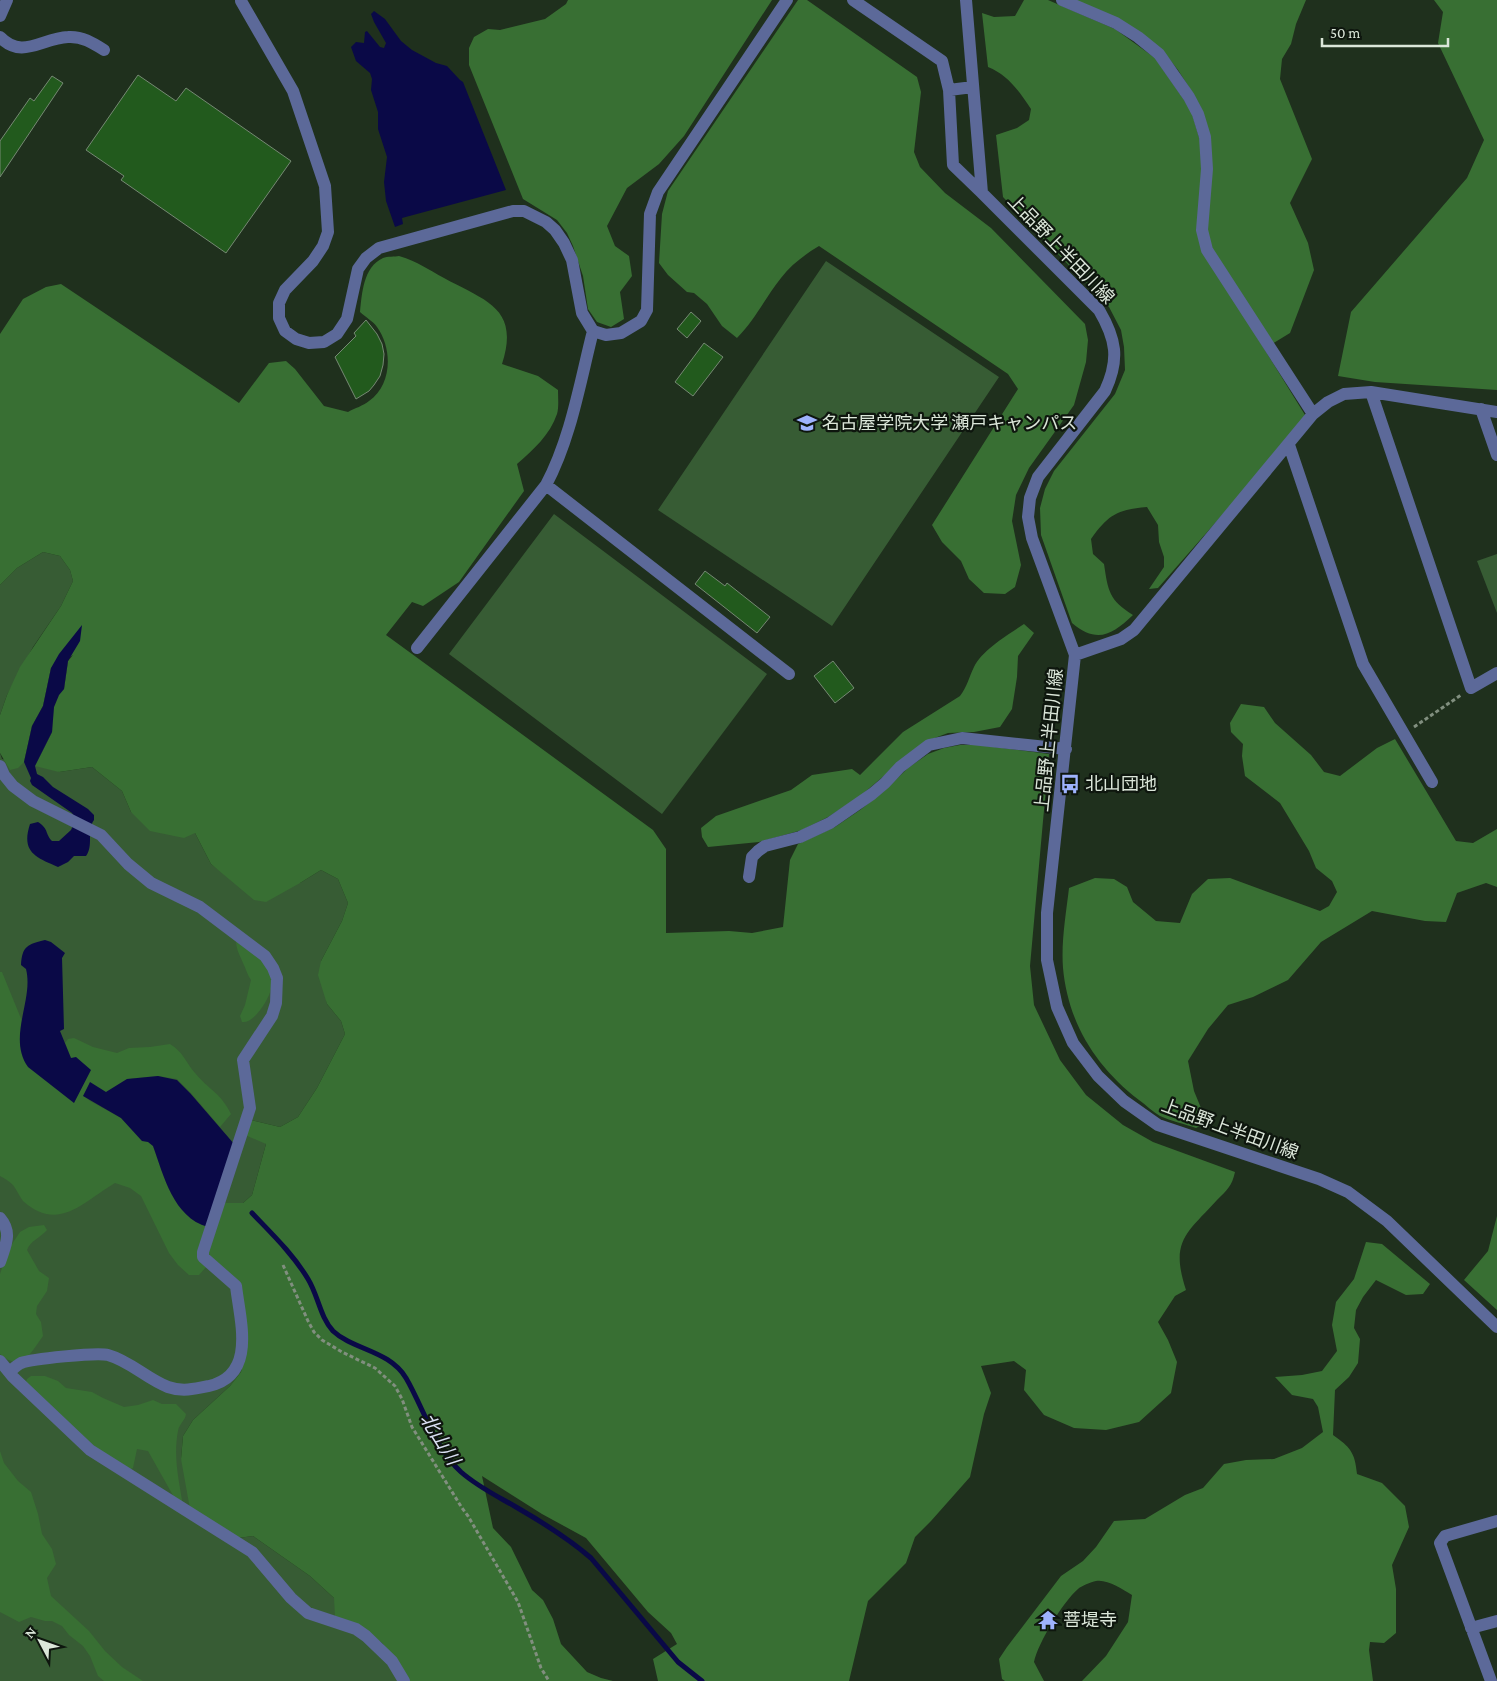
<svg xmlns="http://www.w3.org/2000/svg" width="1497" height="1681" font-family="'Crimson Pro','Noto Sans JP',serif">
  <rect width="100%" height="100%" fill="#1f301d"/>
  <!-- green -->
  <path fill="#375c34" d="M826 261 999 377 832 626 658 510Z
    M554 514 767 674 662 814 449 654Z
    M43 552 60 556 70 570 73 581 61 606 33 647 7 695 0 715V585L17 568Z
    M1497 554V613L1477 561Z
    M68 661 64 689 52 732 40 757 59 772 92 767 122 791 131 812 195 833 211 864 230 878 300 883 321 870 338 879 348 903 342 921 321 961 327 1004 341 1021 345 1034 317 1088 298 1117 280 1127 251 1120 266 1144 252 1195 243 1203 239 1286 246 1352 241 1372 230 1386 193 1420 183 1436 181 1459 238 1538 253 1536 310 1576 334 1598 358 1625 382 1643 408 1681H0V753L2 759 24 762 32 726 43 706 51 668Z"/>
  <!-- forest -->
  <path fill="#386f33" d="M568 0H772L684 136 659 164 627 188 607 226 615 246 629 256 632 276 620 292 624 319 611 327 597 322 588 309 583 276 573 246 567 233 557 220 523 199 469 65V48L474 37 488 29 500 30 545 19 566 4Z
    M798 0H807L917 77 921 92 914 152 920 167 945 193 991 228 1085 324 1088 340 1086 362 1074 405 1029 468 1016 495 1012 521 1021 565 1015 587 1005 594 984 593 969 579 961 561 942 542 932 525 1018 389 1008 374 819 246C804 255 791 265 781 278 765 298 755 320 737 338L722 326 707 304 694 293 687 292 668 275 659 263 662 214 668 191Z
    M1024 0H1048L1115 29 1155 58 1191 110 1201 144 1202 248 1305 415 1302 424 1158 588 1149 589 1164 567V557L1159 542 1158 525 1147 507C1117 510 1109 514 1091 539L1093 554 1104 564C1108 591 1109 600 1133 615 1112 635 1097 644 1072 623L1041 535 1040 508 1045 489 1054 471 1115 394 1125 370 1124 347 1121 330 1109 307 1003 197 996 135 1017 128 1029 120 1031 109C1019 91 1008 75 988 67L982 13 994 17 1015 16Z
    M1075 0H1306L1296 24 1291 44 1282 59 1280 79 1312 159 1290 203 1308 243 1314 270 1290 333 1272 344 1212 250 1207 231 1212 160 1194 95 1178 70 1163 51Z
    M1434 0H1497V390L1375 382 1338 376 1351 312 1467 178 1484 140 1438 43 1443 12Z
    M399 256C419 262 427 269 444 278 486 301 520 308 502 364L538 376 558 390C558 398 559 407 557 414 550 435 533 450 517 464L524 491 459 582 423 606 412 602 386 635 653 830 666 849V933L729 931 752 933 783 927 790 860 798 844 835 827 860 810 883 792 908 768 928 754 944 748 960 745H979L1049 754 1030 966 1034 1005 1060 1060 1086 1095 1123 1125 1153 1142 1235 1172C1232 1186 1227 1190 1217 1200 1186 1234 1170 1241 1186 1290L1175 1296 1158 1322 1168 1340 1177 1362 1171 1393 1139 1422 1106 1430 1074 1428 1044 1415 1024 1390 1026 1370 1014 1361 981 1366 991 1393 984 1414 970 1477 931 1521 915 1537 906 1563 868 1601 849 1681H658L653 1659 677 1644 671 1633 648 1612 586 1538 542 1514 482 1476 493 1528 511 1547 532 1590 543 1600 553 1619 561 1644 587 1672 601 1678 613 1681H408L382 1643 358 1625 335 1616 334 1598 310 1576 253 1536 238 1538 190 1509 181 1459 183 1436 193 1420 230 1386 241 1372 246 1352 239 1286 206 1254 224 1203H243L252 1195 266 1144 245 1135 251 1120 280 1127 298 1117 317 1088 345 1034 341 1021 327 1004 318 975 321 961 342 921 348 903 338 879 321 870 300 883 266 902 254 900 211 864 195 833 184 838 150 831 131 812 122 791 92 767 59 772 35 766 52 732 54 707 59 695 64 689 68 661 73 655 51 668 43 706 32 726 24 762 18 768 10 770 0 753V715L7 695 20 667 61 606 73 581 70 570 60 556 43 552 17 568 0 585V334L23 299 46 287 61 284 239 403 269 363 286 361 295 369 324 406 348 412C355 408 363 406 369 401 392 385 393 349 377 327 373 321 365 317 360 312 362 294 363 267 383 258 387 256 395 257 399 256Z
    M1024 624 1034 633 1018 656 1017 677 1012 709 1000 727 974 732 948 733 924 742 859 797 828 817 802 830 759 842 708 847 702 837 701 828 716 816 791 790 812 775 852 769 860 775 903 732 960 696C967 687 969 677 974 667 982 650 1009 634 1024 624Z
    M1241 704 1264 707 1275 723 1311 755 1324 772 1340 776 1377 748 1395 739 1456 841 1473 843 1497 829V887L1486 883 1457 893 1446 922 1425 921 1372 911 1321 942 1288 980 1253 997 1228 1005 1208 1029 1188 1061 1194 1091 1201 1108 1202 1125 1196 1128C1185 1124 1171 1121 1160 1116 1153 1112 1146 1105 1139 1100 1096 1067 1068 1023 1063 968 1061 942 1066 914 1069 888L1095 878 1114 879 1127 887 1133 902 1156 921 1180 923 1192 894 1208 879 1230 878 1320 911 1329 906 1337 892 1332 881 1316 868 1309 851 1280 803 1245 776 1242 756 1243 744 1231 732 1230 723Z
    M242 941C248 948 267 962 270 969 271 974 272 985 271 989 269 999 254 1024 242 1022L240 1016 245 1005 251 980C247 974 246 969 243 963 240 955 237 952 236 942Z
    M0 972H2L22 1021 20 1046 71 1058 65 1043 68 1039 74 1038 93 1047 117 1053 129 1048 150 1047 170 1044C184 1053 185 1061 195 1073 209 1090 221 1093 231 1114L220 1127 191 1093 177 1079 158 1076 127 1079 106 1092 83 1095 90 1101 121 1118 142 1141H148L153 1146C164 1176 173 1217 208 1227L207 1266 199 1275H189L178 1265 169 1253 141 1196 130 1188 115 1183C84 1201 59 1233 23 1201 19 1196 17 1190 13 1185 9 1181 4 1178 0 1176Z
    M1497 1216V1310L1464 1280 1488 1251Z
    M44 1225 47 1230C40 1238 30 1241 27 1250L39 1271 49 1278 47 1291 37 1306 36 1314 41 1322 43 1336C31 1353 21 1373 0 1354V1274L8 1250 20 1232 29 1227Z
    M1366 1242 1382 1244 1430 1284 1423 1294 1406 1295 1376 1280 1363 1297 1356 1310 1354 1328 1360 1339 1358 1363 1349 1377 1335 1390 1333 1435C1350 1447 1355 1452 1357 1474L1382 1483 1405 1506 1409 1527 1392 1565 1396 1589V1633L1384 1643 1370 1642 1369 1650 1373 1681H1082L1106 1656 1128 1622 1132 1595C1122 1589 1107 1579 1096 1581 1091 1582 1081 1586 1078 1589 1063 1602 1038 1643 1034 1662L1044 1681H1005L1002 1679 999 1659 1007 1647 1061 1576 1083 1561 1096 1547 1114 1521 1145 1519 1185 1495 1203 1488 1224 1464 1246 1460 1274 1459 1302 1448 1323 1432 1318 1407 1313 1399 1292 1395 1275 1377 1302 1375 1322 1371 1337 1351 1332 1325 1336 1302 1354 1279Z
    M31 1376H45L58 1381 66 1388 92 1392 103 1398 124 1407 138 1405 153 1400 162 1404H176L186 1414C185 1421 179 1424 178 1431 173 1456 179 1481 183 1506L175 1499 148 1451 137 1449 133 1468 127 1471 104 1456 25 1385 27 1379Z
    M0 1451 4 1463 18 1481 31 1492 38 1514 42 1534 52 1549 56 1564 47 1578 51 1596 89 1631 105 1651 122 1667 143 1681H104L98 1676 90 1656 83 1646 69 1635 62 1626 52 1621H45L31 1617 19 1622 0 1612Z"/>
  <!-- water -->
  <path fill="#0a0947" d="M374 11 385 19 401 41 412 50 436 63 447 66 460 80 463 82 506 190 402 218 403 224 395 227 386 201 384 182 387 157 378 129V112L371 90 372 79 370 73 356 61 351 47 356 42 364 43 365 32 367 31 380 47 384 48 386 43 374 22 371 14Z
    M82 625 80 641 68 661 64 689 59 695 54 707 52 732 35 766 37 774 43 777 53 787 88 809 94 815V820C86 831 94 845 86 856H74L68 862 58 867C35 857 21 852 30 824L38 822C49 829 45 834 52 841H59L71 830 76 819 72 813 32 785 30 781 31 778 24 762 32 726 43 706 51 668 59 654Z
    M45 940 51 942 65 953 62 958 64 1029 60 1031 71 1058 76 1057 91 1070 74 1103 28 1067C7 1037 34 1000 26 969L21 965C22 946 28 944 45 940Z
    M158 1076 177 1080 190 1093 235 1145 208 1227C173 1217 164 1176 153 1146L148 1142 142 1141 121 1118 83 1096 90 1082 106 1092 127 1079Z"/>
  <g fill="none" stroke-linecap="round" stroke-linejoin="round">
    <!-- stream -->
    <path stroke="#0a0947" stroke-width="5" d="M252 1213C272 1234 293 1254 308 1279 318 1295 320 1317 333 1331 353 1350 389 1350 406 1378 424 1409 434 1447 461 1472 478 1487 497 1496 516 1507 542 1522 568 1538 591 1558L678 1662 702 1681"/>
  </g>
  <!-- building -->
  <path fill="#225a1d" stroke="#758973" d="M138 75 176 101 186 88 291 161 226 253 121 180 124 176 86 150Z
    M52 76 63 83 0 177V141L30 98 34 101Z
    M691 312 701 321 687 338 677 329Z
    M366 320 377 334 382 344 384 354 383 365 380 376 374 385 369 391 356 399 335 357 356 336 354 333Z
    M704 343 723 357 693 396 675 382Z
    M705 571 725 586 727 583 770 617 757 633 695 584Z
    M833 661 854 688 835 703 814 676Z"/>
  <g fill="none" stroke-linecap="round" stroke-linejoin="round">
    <!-- path -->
    <path stroke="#818f7f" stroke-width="3" stroke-dasharray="4 2.5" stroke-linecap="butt" d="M1414 727 1461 695
      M283 1265 308 1321 314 1332 322 1340 342 1352 375 1368 395 1386 402 1399 412 1427 462 1508 468 1516 518 1602 541 1668 549 1681"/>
    <!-- minor -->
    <path stroke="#5c6999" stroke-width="12" d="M853 0 942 61 949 90
      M966 0 982 193 1099 310C1116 339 1120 359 1105 391L1038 477 1030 498 1028 517 1032 538 1075 655 1047 913V960L1057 1007 1073 1043 1098 1076 1124 1101 1158 1125 1319 1179 1348 1192 1387 1221 1497 1327
      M1062 0 1116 23 1138 37 1159 54 1189 97 1198 114 1205 137 1207 169 1202 230 1207 250 1313 414
      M241 1 293 91 325 186 328 232 323 246 313 261 285 290 279 303V318L285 331 296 339 309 343 324 342 337 334 347 319 358 269 366 258 379 248 513 211H524L546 222 555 230 564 243 572 260 582 313 593 331 606 335 621 333 641 321 647 310 650 214 658 192 787 0
      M0 16 7 0
      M0 37C22 60 42 38 68 37 82 36 93 43 104 50
      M973 87 949 90 953 165 982 193
      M1371 392 1471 688 1497 673
      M1481 409 1497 455
      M1289 445 1363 664 1432 782
      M546 485 789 674
      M417 648 546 485C571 438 580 382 593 331
      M1075 655 1121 639 1134 630 1313 414 1328 402 1344 394 1371 392 1497 412
      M0 766 4 775 13 786 33 801 101 835 128 864 151 883 200 907 265 956 273 968 277 978 276 1003 272 1016 243 1060 250 1108 203 1252V1257L236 1286C240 1321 257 1375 209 1386 195 1389 182 1392 168 1387 147 1379 130 1361 108 1355 97 1352 32 1359 21 1363 17 1365 13 1369 9 1372
      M749 877 752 857 758 851 765 846 800 837 830 823 872 794 885 783 900 767 929 745 962 738 1066 749
      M0 1218C13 1233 5 1246 0 1262
      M0 1361 13 1377 90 1450 252 1552 291 1598 308 1613 356 1629 366 1636 392 1661 404 1681
      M1471 1628 1497 1621
      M1491 1681 1440 1543 1445 1536 1497 1521"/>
  </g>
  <!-- icons -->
  <defs>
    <symbol id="university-bare" viewBox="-9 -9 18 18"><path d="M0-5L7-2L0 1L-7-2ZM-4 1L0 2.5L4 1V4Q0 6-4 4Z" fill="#9eb3fd" stroke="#0e160e" stroke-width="2.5" paint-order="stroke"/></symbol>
    <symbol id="bus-bare" viewBox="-9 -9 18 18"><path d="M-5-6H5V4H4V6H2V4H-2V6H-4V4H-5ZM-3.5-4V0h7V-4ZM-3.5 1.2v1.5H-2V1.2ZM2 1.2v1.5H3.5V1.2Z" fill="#9eb3fd" stroke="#0e160e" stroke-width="2.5" paint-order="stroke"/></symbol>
    <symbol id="temple-bare" viewBox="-9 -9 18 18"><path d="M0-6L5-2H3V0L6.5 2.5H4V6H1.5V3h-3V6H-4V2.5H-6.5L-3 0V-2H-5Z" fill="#9eb3fd" stroke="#0e160e" stroke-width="2.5" paint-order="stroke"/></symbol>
  </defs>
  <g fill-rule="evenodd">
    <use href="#university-bare" x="793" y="409" width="28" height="28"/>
    <use href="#bus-bare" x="1056" y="770" width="28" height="28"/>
    <use href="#temple-bare" x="1034" y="1606" width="28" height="28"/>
  </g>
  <g text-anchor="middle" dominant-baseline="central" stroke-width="4.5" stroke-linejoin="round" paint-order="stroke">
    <!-- street labels -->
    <g font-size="18" fill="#dbe6d9" stroke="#0e160e">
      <text transform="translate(1061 249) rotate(46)">上品野上半田川線</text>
      <text transform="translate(1049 740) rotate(-84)">上品野上半田川線</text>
      <text transform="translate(1230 1129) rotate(20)">上品野上半田川線</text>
    </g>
    <!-- poi labels -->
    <g font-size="18" fill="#dbe6d9" stroke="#0e160e" text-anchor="start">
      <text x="822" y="423">名古屋学院大学 瀬戸キャンパス</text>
      <text x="1085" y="784">北山団地</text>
      <text x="1063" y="1620">菩堤寺</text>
    </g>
    <!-- water labels -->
    <g font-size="19" font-style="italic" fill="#dbe1f5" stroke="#0e160e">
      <text transform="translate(440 1439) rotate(58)">北山川</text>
    </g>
  </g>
  <!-- north arrow -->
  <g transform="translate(40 1641) rotate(311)" stroke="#0e160e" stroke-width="4" paint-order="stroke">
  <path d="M0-4L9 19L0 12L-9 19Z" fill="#dbe6d9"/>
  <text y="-8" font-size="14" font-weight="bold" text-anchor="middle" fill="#dbe6d9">N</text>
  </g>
  <!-- scale -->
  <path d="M1322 38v8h126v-8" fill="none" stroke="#dbe6d9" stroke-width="2.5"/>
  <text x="1330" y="38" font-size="15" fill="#dbe6d9" stroke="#0e160e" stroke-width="4" paint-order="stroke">50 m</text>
</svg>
